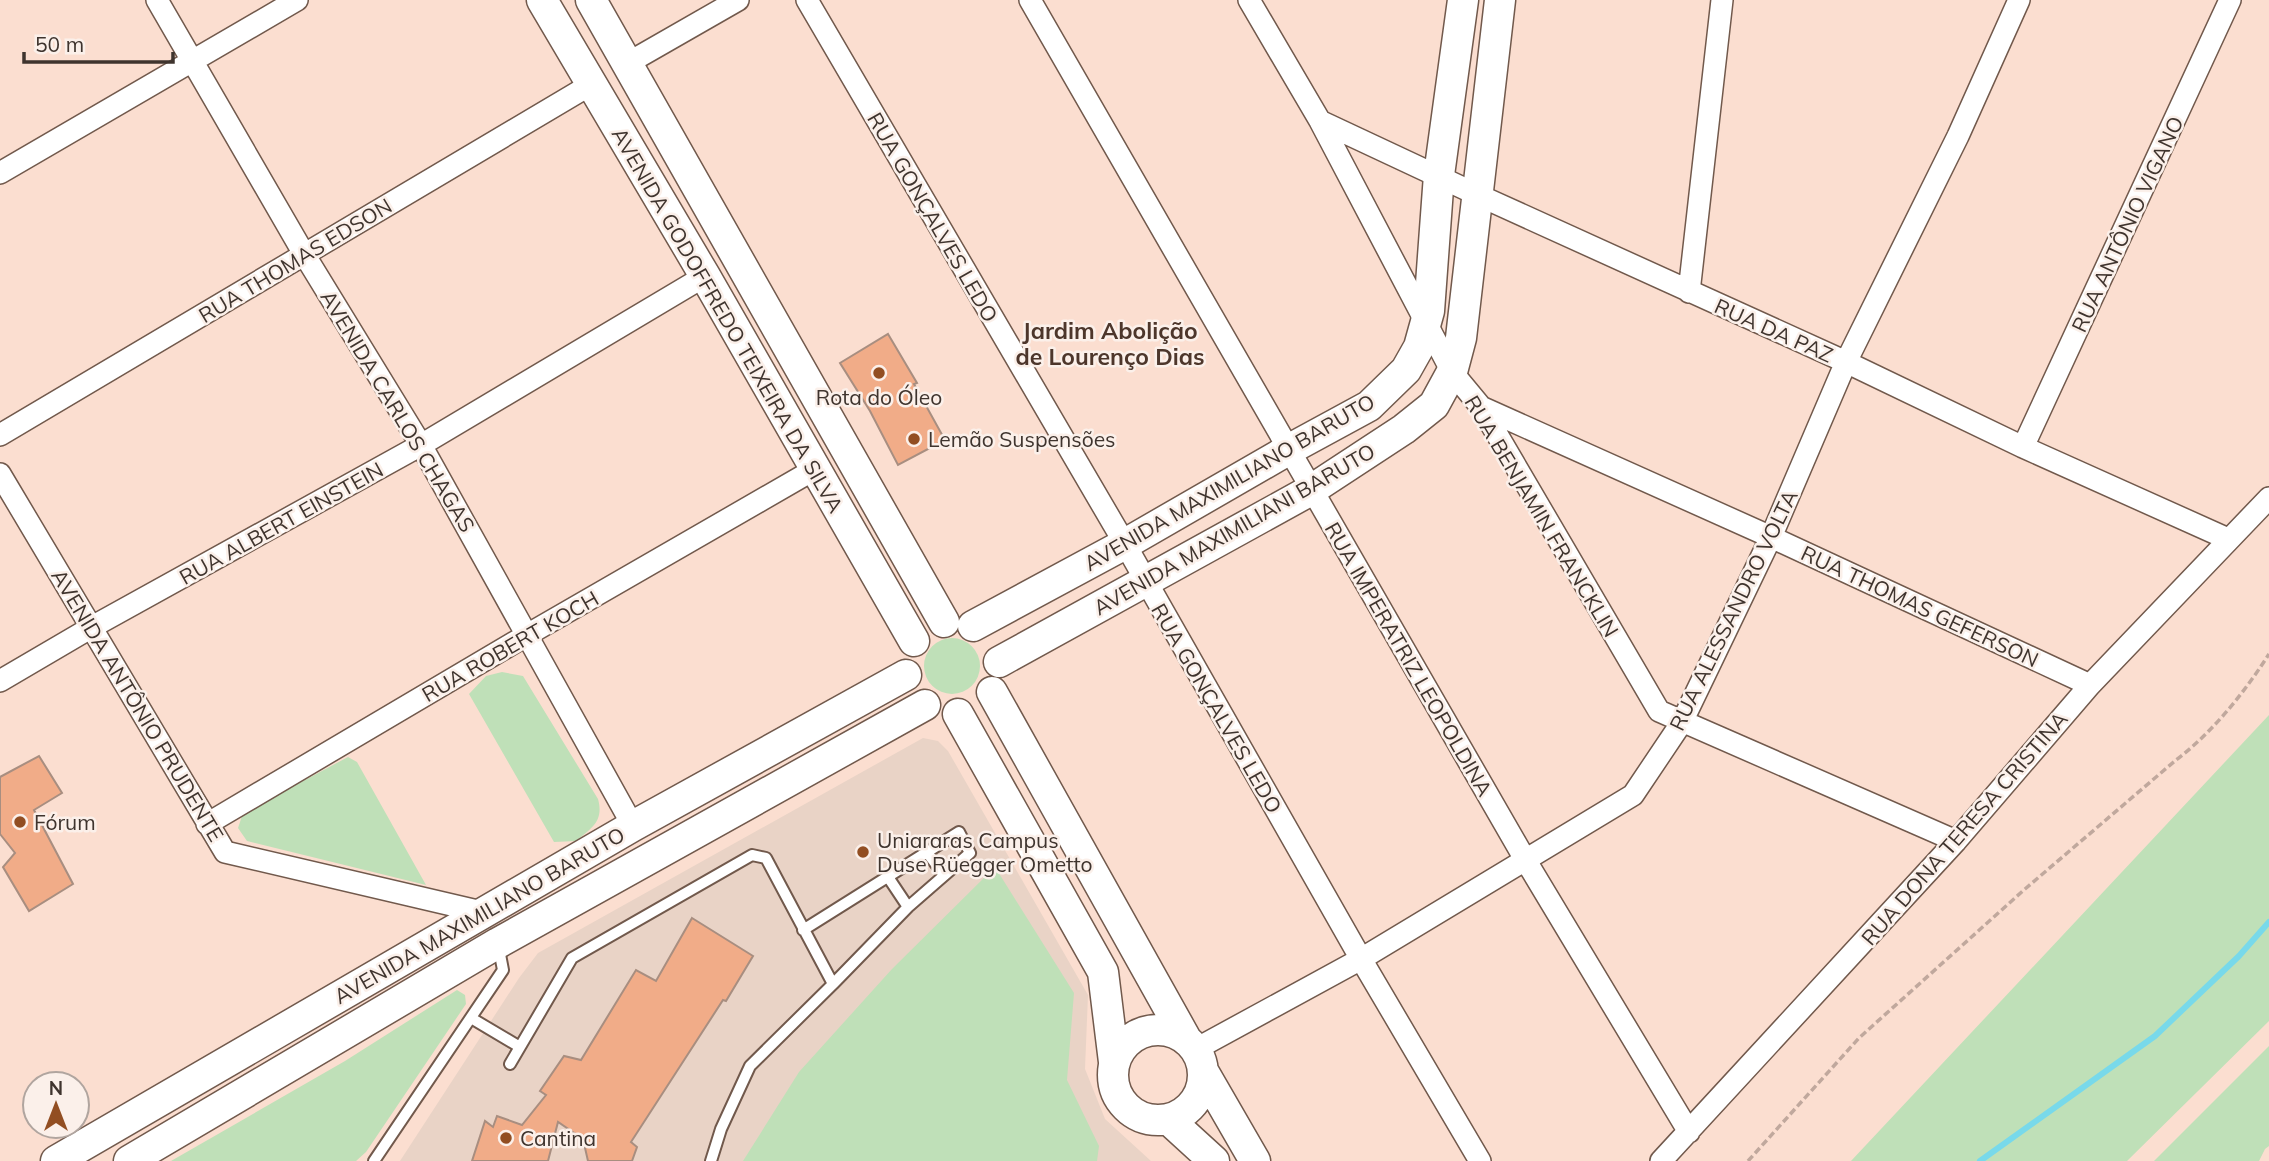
<svg xmlns="http://www.w3.org/2000/svg" width="2269" height="1161" font-family="Mulish,sans-serif">
  <rect width="100%" height="100%" fill="#fbded0"/>
  <!-- education -->
  <path fill="#e9d3c6" d="M923 738 938 741 948 751 1088 995 1085 1069 1105 1119 1151 1161H400L519 978 538 953Z"/>
  <!-- green -->
  <path fill="#bfe0b8" d="M924 666a28 28 0 1 1 56 0a28 28 0 1 1-56 0Z
    M502 672 523 676 598 799C604 821 592 828 576 841L554 842 469 694 486 676Z
    M2269 715V1021L2127 1161H1851Z
    M348 757 357 762 426 885 247 841 238 828 243 813Z
    M995 867 1074 993 1067 1080 1099 1146 1097 1161H743L799 1072 892 969Z
    M457 990 465 995 466 1004 366 1152 356 1161H171L345 1061Z
    M2269 1046V1146L2265 1149 2259 1161H2154Z"/>
  <g fill="none" stroke-linecap="round" stroke-linejoin="round">
    <!-- stream -->
    <path stroke="#78d9ea" stroke-width="6" d="M1980 1161 2155 1036 2239 956 2269 922"/>
  </g>
  <!-- building -->
  <path fill="#f1ac88" stroke="#a88e80" stroke-width="2" d="M888 334 917 383 914 384 945 440 898 465 870 411 840 363Z
    M39 756 62 793 34 810 73 884 29 911 3 867 15 853 0 834V777Z
    M692 918 753 956 726 1001 723 1000 631 1142 637 1147 632 1161H588L583 1139 558 1122 548 1161H472L485 1121 493 1127 497 1116 522 1125 546 1095 540 1091 564 1056 581 1060 636 970 656 981Z"/>
  <g fill="none" stroke-linecap="round" stroke-linejoin="round">
    <defs>
      <path id="lane" d="M926 851 944 875
        M888 877 908 907
        M803 930 959 832 970 853 908 907 833 984
        M471 1018 520 1047
        M510 1064 572 958 752 855 766 858 833 984 750 1066 721 1129 711 1161
        M374 1161 503 970 498 944"/>
      <path id="street" d="M157 0 304 254 421 445 633 826
        M807 0 1125 544 1361 959 1480 1161
        M1030 0 1526 861 1689 1132
        M1249 0 1320 121 1452 372 1481 407 1659 711 1956 841
        M628 63 738 0
        M1320 121 1478 195 1846 362 2023 447 2228 539
        M0 173 297 0
        M1689 292 1722 0
        M1481 407 1771 537 2090 685
        M0 435 590 85
        M2023 447 2230 0
        M0 474 225 852 486 913
        M0 681 92 627 421 445 705 276
        M207 824 527 635 815 469
        M1196 1049 1361 959 1633 795 1682 722 1771 537 1846 362 1958 136 2019 0
        M1661 1161 1956 841 2090 685 2269 498"/>
      <path id="secondary" d="M542 0 705 276 914 641
        M591 0 944 622
        M973 626 1125 544 1288 450 1369 406 1406 370 1419 347 1429 311 1439 175 1463 0
        M999 662 1311 490 1404 429 1434 405 1452 372 1461 338 1500 0
        M992 692 1186 1039
        M958 714 1103 972 1114 1062
        M1113 1075a45 45 0 1 1 90 0a45 45 0 1 1-90 0Z
        M1203 1071 1255 1161
        M1168 1119 1214 1161
        M56 1161 633 826 906 675
        M129 1161 498 943 925 705"/>
    </defs>
    <!-- lane casing -->
    <use href="#lane" stroke="#71594c" stroke-width="14"/>
    <!-- street casing -->
    <use href="#street" stroke="#71594c" stroke-width="24"/>
    <!-- secondary casing -->
    <use href="#secondary" stroke="#71594c" stroke-width="33"/>
    <!-- path -->
    <path stroke="#c0a89d" stroke-width="3.5" stroke-dasharray="7 3.5" stroke-linecap="butt" d="M1748 1161 1859 1038 2025 889 2176 760C2213 732 2244 693 2269 654"/>
    <!-- lane -->
    <use href="#lane" stroke="#fff" stroke-width="10"/>
    <!-- street -->
    <use href="#street" stroke="#fff" stroke-width="21"/>
    <!-- secondary -->
    <use href="#secondary" stroke="#fff" stroke-width="30"/>
  </g>
  <!-- markers -->
  <g fill="#924e22" stroke="#fbf0ea" stroke-width="2.5">
    <circle cx="879" cy="373" r="7"/>
    <circle cx="914" cy="439" r="7"/>
    <circle cx="20" cy="822" r="7"/>
    <circle cx="863" cy="852" r="7"/>
    <circle cx="506" cy="1138" r="7"/>
  </g>
  <g text-anchor="middle" dominant-baseline="central" stroke-width="5" stroke-linejoin="round" paint-order="stroke">
    <!-- street labels -->
    <g font-size="21" fill="#3f342e" stroke="#fbf0ea">
      <text transform="translate(933 217) rotate(60)">RUA GONÇALVES LEDO</text>
      <text transform="translate(2127 224) rotate(-65)">RUA ANTÔNIO VIGANO</text>
      <text transform="translate(295 260) rotate(-31)">RUA THOMAS EDSON</text>
      <text transform="translate(728 320) rotate(60)">AVENIDA GODOFFREDO TEIXEIRA DA SILVA</text>
      <text transform="translate(1774 330) rotate(24)">RUA DA PAZ</text>
      <text transform="translate(398 411) rotate(59)">AVENIDA CARLOS CHAGAS</text>
      <text transform="translate(1229 482) rotate(-30)">AVENIDA MAXIMILIANO BARUTO</text>
      <text transform="translate(1542 516) rotate(59)">RUA BENJAMIN FRANCKLIN</text>
      <text transform="translate(281 523) rotate(-29)">RUA ALBERT EINSTEIN</text>
      <text transform="translate(1234 529) rotate(-30)">AVENIDA MAXIMILIANI BARUTO</text>
      <text transform="translate(1920 606) rotate(25)">RUA THOMAS GEFERSON</text>
      <text transform="translate(1733 610) rotate(-64)">RUA ALESSANDRO VOLTA</text>
      <text transform="translate(510 646) rotate(-30)">RUA ROBERT KOCH</text>
      <text transform="translate(1409 659) rotate(60)">RUA IMPERATRIZ LEOPOLDINA</text>
      <text transform="translate(138 705) rotate(59)">AVENIDA ANTÔNIO PRUDENTE</text>
      <text transform="translate(1217 708) rotate(60)">RUA GONÇALVES LEDO</text>
      <text transform="translate(1964 828) rotate(-49)">RUA DONA TERESA CRISTINA</text>
      <text transform="translate(479 915) rotate(-30)">AVENIDA MAXIMILIANO BARUTO</text>
    </g>
    <!-- poi labels -->
    <g font-size="21" fill="#3f342e" stroke="#fbf0ea" text-anchor="start">
      <text x="879" y="397" text-anchor="middle">Rota do Óleo</text>
      <text x="928" y="439">Lemão Suspensões</text>
      <text x="34" y="822">Fórum</text>
      <text x="877" y="840">Uniararas Campus<tspan x="877" dy="24">Duse Rüegger Ometto</tspan></text>
      <text x="520" y="1138">Cantina</text>
    </g>
    <!-- neighbourhood labels -->
    <g font-size="23" font-weight="bold" fill="#4d362b" stroke="#fbf0ea">
      <text x="1110" y="330">Jardim Abolição<tspan x="1110" dy="26">de Lourenço Dias</tspan></text>
    </g>
  </g>
  <!-- north arrow -->
  <g transform="translate(56 1105)"><circle r="33" fill="#fbf0ea" stroke="#b0a59f" stroke-width="2"/>
  <path d="M0-5L12 26L0 18L-12 26Z" fill="#924e22"/>
  <text y="-10" font-size="19" font-weight="bold" text-anchor="middle" fill="#3f342e">N</text>
  </g>
  <!-- scale -->
  <path d="M24 52v10h149v-10" fill="none" stroke="#3f342e" stroke-width="3.5"/>
  <text x="35" y="52" font-size="21" fill="#3f342e" stroke="#fbf0ea" stroke-width="5" paint-order="stroke">50 m</text>
</svg>
